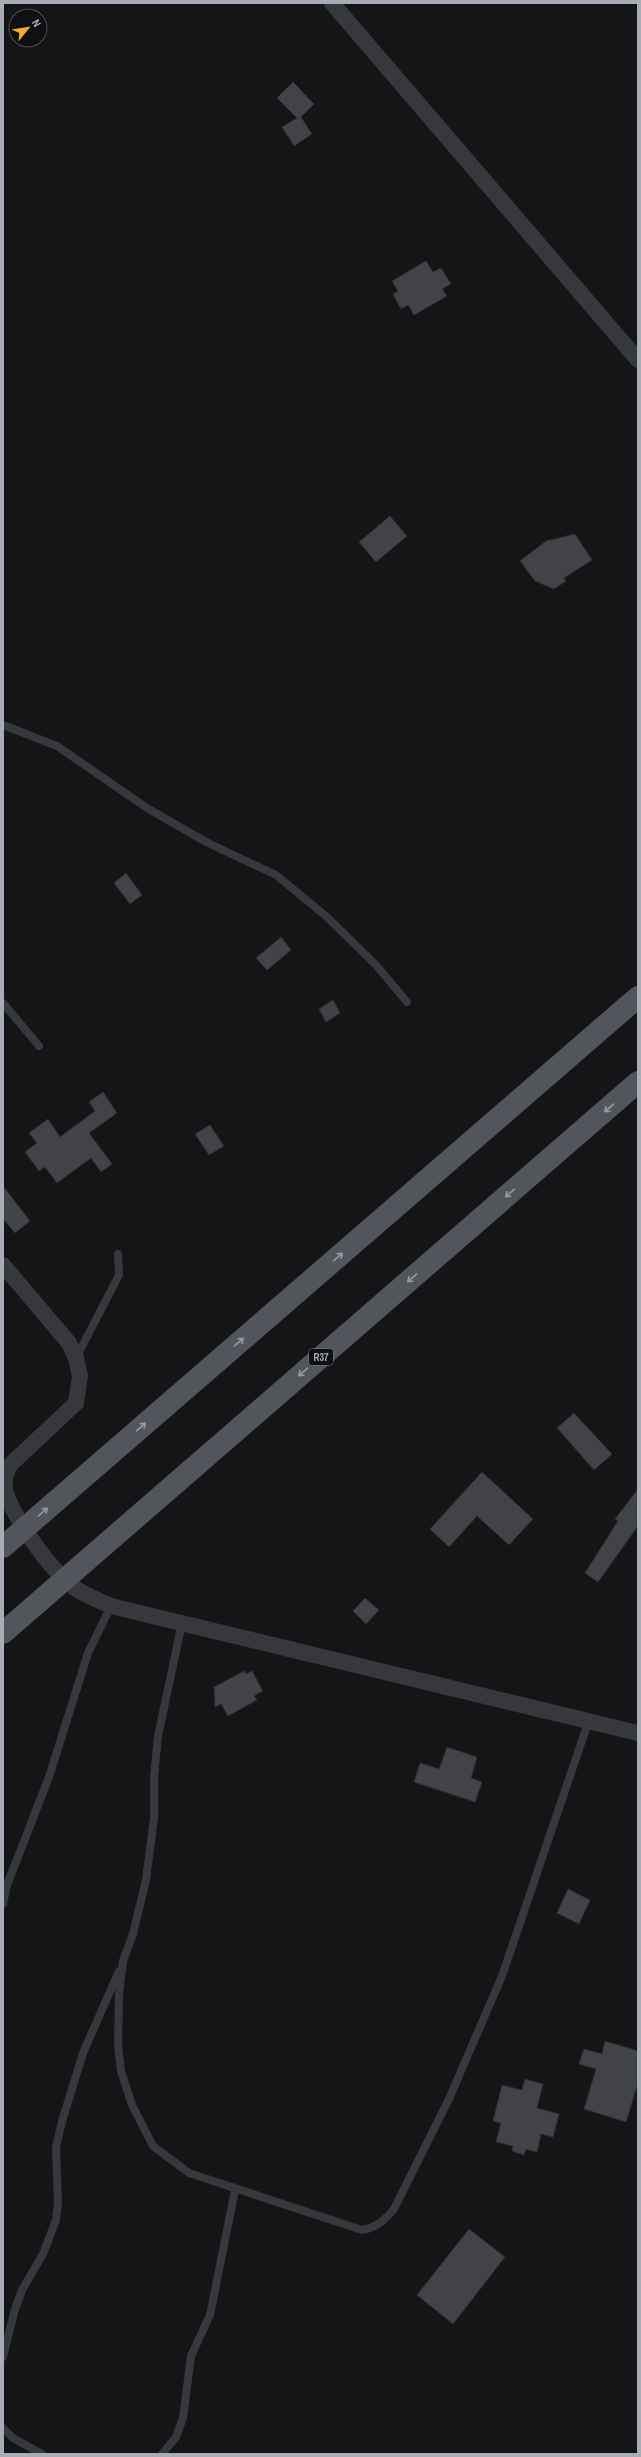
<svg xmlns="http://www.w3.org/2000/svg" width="641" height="2457" font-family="'Archivo Narrow',sans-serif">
  <rect width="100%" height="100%" fill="#151517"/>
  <!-- building -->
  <path fill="#414347" stroke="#2f2f33" d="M293 82 314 104 301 117 312 134 294 146 282 127 297 118 277 98Z
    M426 261 433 272 441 268 451 284 442 289 447 296 414 315 408 305 401 309 393 294 398 291 392 281Z
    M390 516 407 536 376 562 359 542Z
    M575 534 592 560 564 578 566 581 554 589 535 581 520 561 546 541Z
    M126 873 142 895 130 904 114 883Z
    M281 937 291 950 267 970 256 958Z
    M333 1000 340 1013 326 1022 319 1009Z
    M103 1092 117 1113 89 1133 112 1164 101 1172 91 1158 57 1183 45 1167 39 1171 25 1152 37 1143 29 1133 48 1119 60 1137 95 1111 89 1102Z
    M210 1125 224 1146 209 1155 195 1134Z
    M3 1186 30 1221 15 1233 3 1219Z
    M574 1413 612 1454 594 1470 557 1428Z
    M482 1472 533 1519 509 1545 477 1516 449 1547 430 1529Z
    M638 1489V1526L598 1582 585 1573 618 1521 615 1519Z
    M365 1598 379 1610 366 1624 353 1611Z
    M244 1671 246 1674 252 1671 263 1691 254 1696 257 1700 228 1716 221 1704 215 1707 214 1687Z
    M447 1747 477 1757 471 1778 482 1782 475 1802 414 1782 420 1763 439 1769Z
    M568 1889 590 1900 579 1924 557 1913Z
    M605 2041 638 2051V2083L626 2122 584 2109 596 2069 579 2064 584 2049 602 2054Z
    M525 2079 543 2084 537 2108 559 2114 553 2137 541 2134 537 2152 526 2149 524 2155 512 2151 513 2146 496 2142 501 2123 493 2121 502 2085 522 2090Z
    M469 2229 505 2257 453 2324 417 2295Z"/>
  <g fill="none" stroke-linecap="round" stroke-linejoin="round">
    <!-- service -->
    <path stroke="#36383c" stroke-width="8" d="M3 725 57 746 147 808 206 842 276 875 327 917 376 965 407 1002
      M3 1003 39 1046
      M76 1358 119 1275 118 1254
      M182 1623 158 1736 154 1777V1818L146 1880 133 1934 123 1961 119 1994 118 2045 121 2071 132 2105 153 2146 189 2173 362 2230C377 2227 384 2221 394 2209L449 2099 502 1976 589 1720
      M3 1904 7 1885 49 1777 88 1653 111 1606
      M3 2357 15 2309 22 2290 43 2254 56 2220 58 2203 56 2147 63 2118 83 2053 119 1971
      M3 2428 13 2438 42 2454
      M162 2454 176 2437 183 2418 191 2356 210 2315 235 2190"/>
    <!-- minor -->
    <path stroke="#36383c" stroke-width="16" d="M332 3 638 360
      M3 1265 69 1343 76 1358 80 1376 76 1403 11 1464C6 1472 3 1483 6 1493 14 1518 45 1561 64 1579 76 1592 96 1599 111 1606L638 1733"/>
    <!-- primary -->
    <path stroke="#52555b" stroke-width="22" d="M3 1547 638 997
      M3 1633 638 1082"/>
  </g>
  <!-- one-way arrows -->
  <defs><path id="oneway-shaft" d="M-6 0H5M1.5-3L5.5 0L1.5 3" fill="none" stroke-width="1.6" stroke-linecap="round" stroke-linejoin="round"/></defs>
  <g stroke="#969ba5">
    <use href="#oneway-shaft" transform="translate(609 1108) rotate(139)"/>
    <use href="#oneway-shaft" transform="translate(510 1193) rotate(139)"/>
    <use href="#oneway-shaft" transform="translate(338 1257) rotate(-41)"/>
    <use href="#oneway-shaft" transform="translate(412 1278) rotate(139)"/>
    <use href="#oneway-shaft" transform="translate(239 1342) rotate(-41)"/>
    <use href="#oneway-shaft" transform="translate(303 1372) rotate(139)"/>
    <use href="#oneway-shaft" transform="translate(141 1427) rotate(-41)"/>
    <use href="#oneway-shaft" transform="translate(43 1512) rotate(-41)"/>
  </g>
  <g text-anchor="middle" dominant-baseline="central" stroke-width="3.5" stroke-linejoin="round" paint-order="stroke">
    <!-- shield labels -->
    <rect fill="#101012" stroke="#7a7e86" stroke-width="1" x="309" y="1349" width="24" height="16" rx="3"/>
    <g font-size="10" font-weight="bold" fill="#a7adb7">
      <text x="321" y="1357">R37</text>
    </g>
  </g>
  <!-- border -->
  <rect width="641" height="2457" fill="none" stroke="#a7adb7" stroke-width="8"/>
  <!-- north arrow -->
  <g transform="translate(28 28) rotate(60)"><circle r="19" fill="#101012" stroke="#4c4f54"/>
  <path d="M0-3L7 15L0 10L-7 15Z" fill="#f2ad32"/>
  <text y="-6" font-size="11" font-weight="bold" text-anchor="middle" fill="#a7adb7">N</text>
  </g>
</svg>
